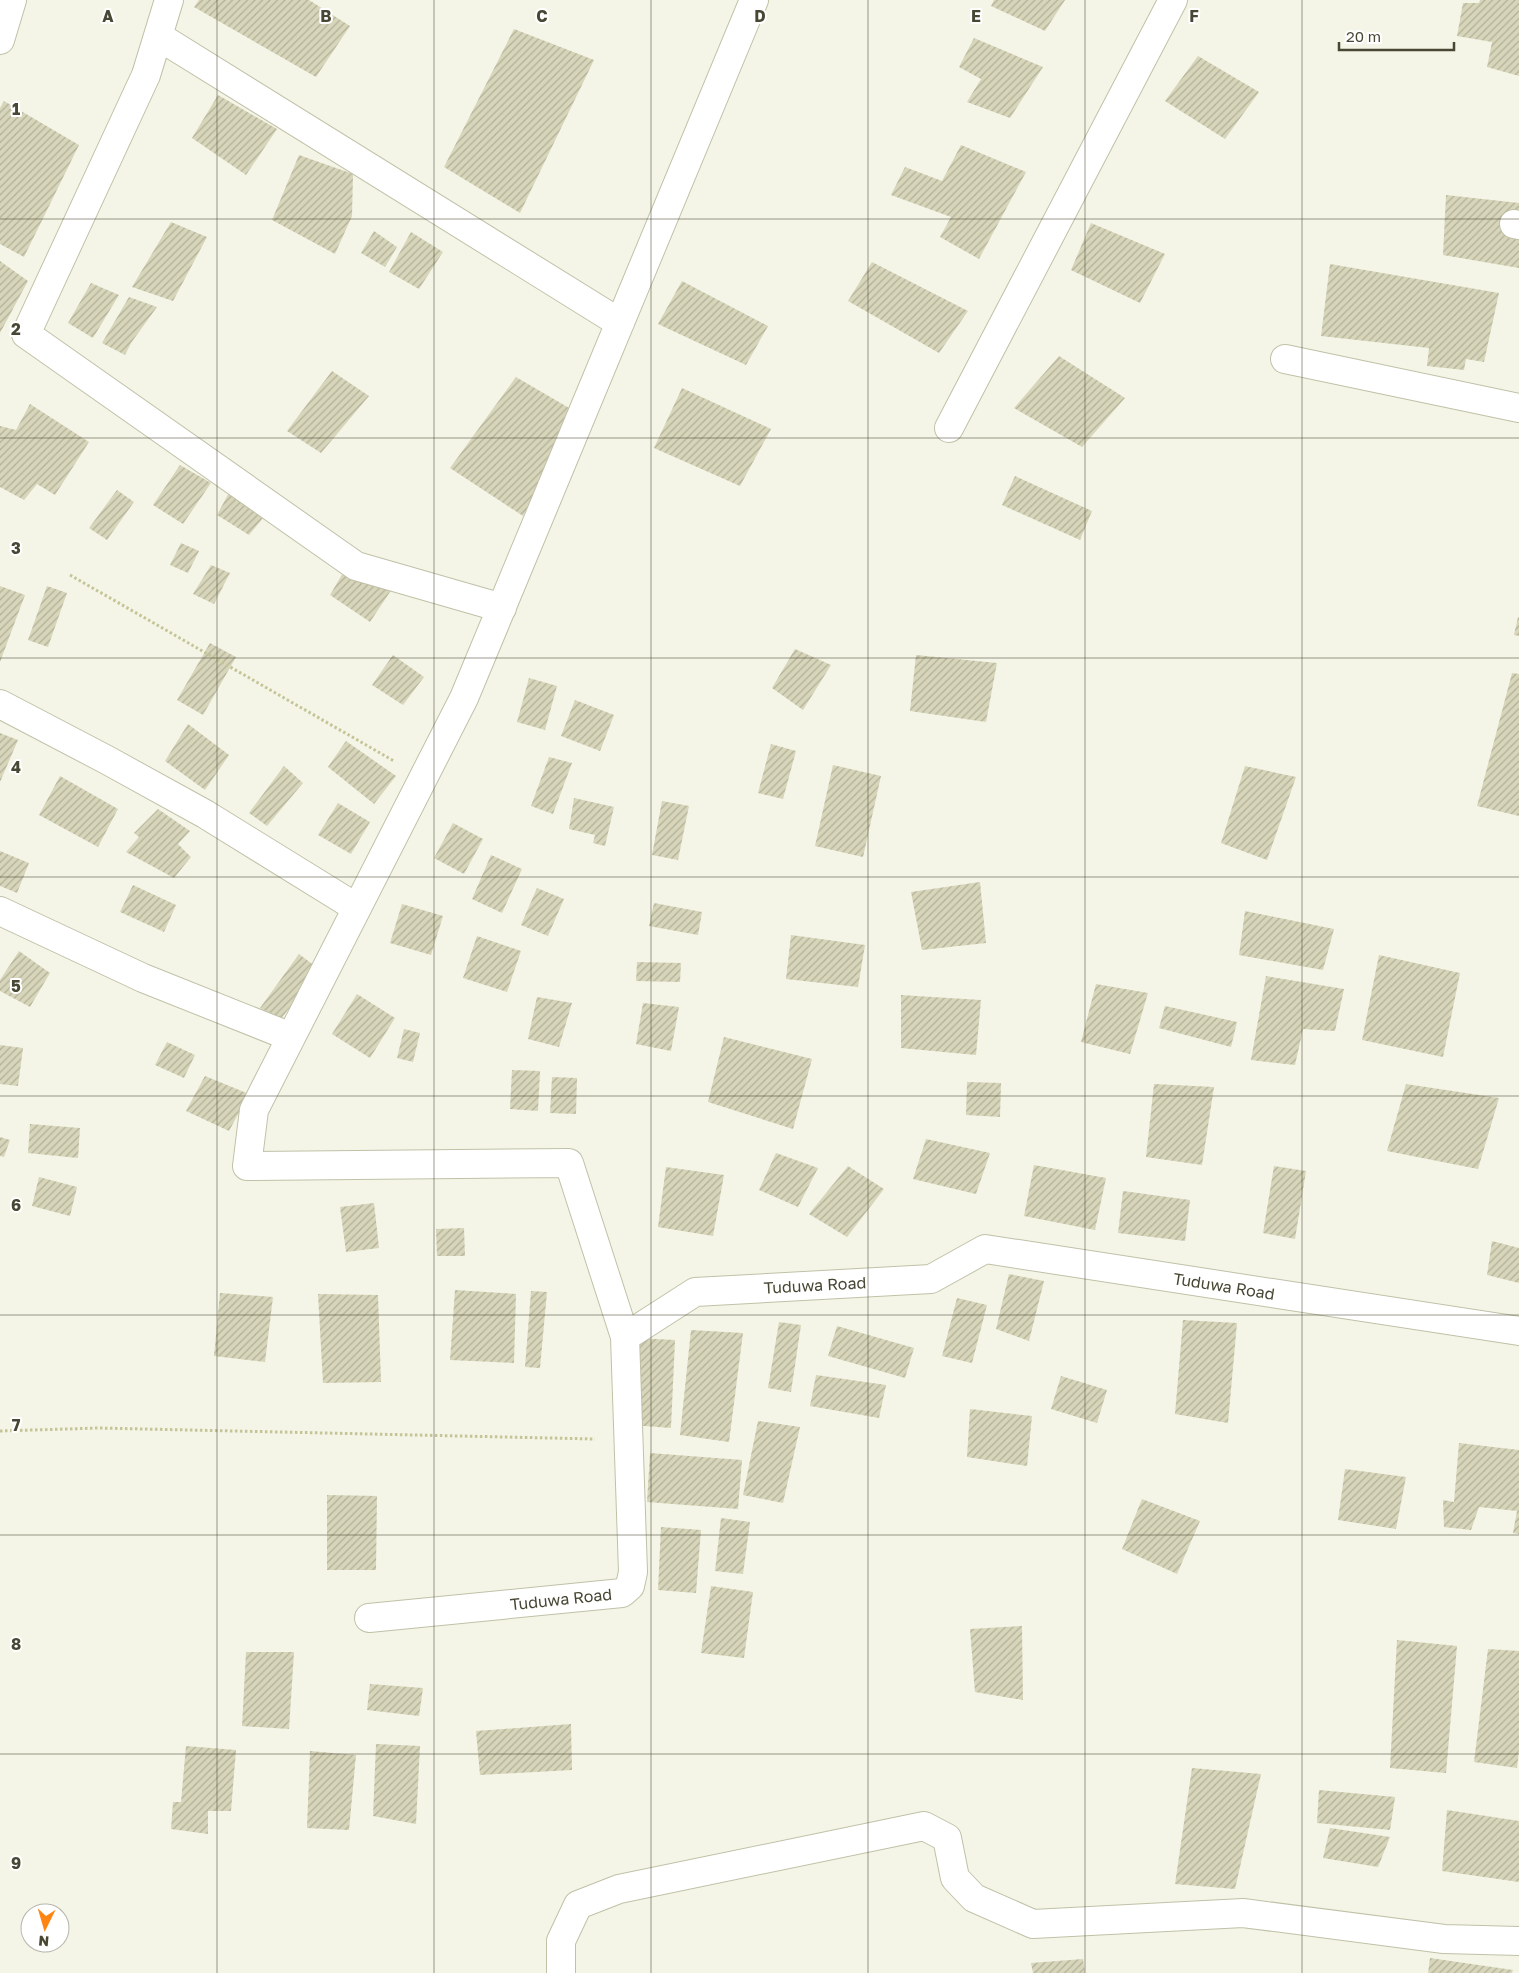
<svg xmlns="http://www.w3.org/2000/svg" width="1519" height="1973" font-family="'Golos Text',sans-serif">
  <defs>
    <pattern id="building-hatch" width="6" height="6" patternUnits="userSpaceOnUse" patternTransform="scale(1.25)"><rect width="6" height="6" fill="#d8d6ba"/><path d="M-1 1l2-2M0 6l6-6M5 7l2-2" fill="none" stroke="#b1af98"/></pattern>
  </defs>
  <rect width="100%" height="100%" fill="#f4f5e6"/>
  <!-- building -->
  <path fill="url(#building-hatch)" d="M199 0H309L350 26 316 77 194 7Z
    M994 0H1065L1045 31 991 6Z
    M1480 0H1519V76L1487 67 1492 42 1457 36 1463 3H1479Z
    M514 29 594 60 520 213 444 167Z
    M974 38 1043 67 1010 118 967 102 981 79 959 67Z
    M1198 56 1259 92 1225 139 1165 101Z
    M218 95 277 129 246 175 192 138Z
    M4 101 79 145 24 257 0 244V108Z
    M961 145 1026 172 979 259 940 237 951 217 891 195 905 167 942 181Z
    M299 155 353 174 352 216 335 254 272 220Z
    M1446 195 1519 203V268L1443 255Z
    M171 222 207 237 173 301 132 287Z
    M1091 223 1165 254 1140 303 1071 270Z
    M374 231 397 247 385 267 361 253Z
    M411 232 443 252 419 289 389 272Z
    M0 261 28 281 0 333Z
    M872 262 968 311 939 353 848 301Z
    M1330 264 1499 293 1484 362 1466 359 1464 370 1427 366 1429 348 1321 336Z
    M682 281 768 326 746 365 658 324Z
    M91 283 119 295 93 338 68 323Z
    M129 297 157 307 131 343 125 355 102 343Z
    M1059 356 1125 398 1082 447 1014 408Z
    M332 371 369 396 321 453 287 431Z
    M516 377 576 412 523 516 450 468Z
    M682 388 771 429 740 486 654 448Z
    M30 404 89 442 55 495 37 484 24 500 0 487V426L16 430Z
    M180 465 211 483 183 524 153 505Z
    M1015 476 1092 511 1080 540 1002 505Z
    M232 487 268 512 249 535 217 515Z
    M117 490 134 502 107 540 89 528Z
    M181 543 199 551 188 573 170 565Z
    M211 565 230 573 214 604 193 594Z
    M347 566 394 586 370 622 330 595Z
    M0 586 25 595 0 662Z
    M47 586 67 593 48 647 28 640Z
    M1518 617H1519V636L1514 635Z
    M210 643 236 657 203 715 177 700Z
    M795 649 831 665 803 710 772 688Z
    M393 655 424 677 403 705 372 685Z
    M916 655 997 663 986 722 910 711Z
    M1512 673 1519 674V816L1477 806Z
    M529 678 557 686 545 730 517 722Z
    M575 700 614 715 600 751 561 736Z
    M188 724 229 755 205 790 165 761Z
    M0 733 18 740 0 782Z
    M346 741 396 776 374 804 328 767Z
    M771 744 796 751 783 799 758 793Z
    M549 757 572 763 553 814 531 806Z
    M833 765 881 776 863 857 815 846Z
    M284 766 303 783 267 826 249 813Z
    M1245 766 1296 777 1267 860 1221 843Z
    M60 776 118 809 98 847 39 815Z
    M574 798 614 807 605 846 593 843 595 835 569 829Z
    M662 801 689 806 678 860 652 855Z
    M338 803 370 822 351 854 318 835Z
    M158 809 190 831 178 844 191 857 174 878 126 852 139 837 134 833Z
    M453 823 483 839 464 874 434 858Z
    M0 851 29 863 17 893 0 886Z
    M491 855 522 869 502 913 472 899Z
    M980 882 986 943 922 950 911 892Z
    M133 885 176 905 164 932 120 912Z
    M537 888 564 899 548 936 521 925Z
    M654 903 702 912 698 935 649 926Z
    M402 904 443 916 431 955 390 943Z
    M1245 911 1334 929 1323 970 1239 955Z
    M791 935 865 945 858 987 786 979Z
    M477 936 521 951 507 992 463 978Z
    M19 951 50 973 30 1007 0 991V980Z
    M299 954 319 969 281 1019 260 1008Z
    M1379 955 1460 973 1443 1057 1362 1040Z
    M637 962 681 963 680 982 636 981Z
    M1266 976 1344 989 1335 1031 1303 1029 1295 1065 1251 1060Z
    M1096 984 1148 993 1130 1054 1081 1042Z
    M357 994 395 1018 370 1058 332 1034Z
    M901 995 981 1000 976 1055 901 1048Z
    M537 997 572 1003 559 1047 528 1039Z
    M643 1003 679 1007 671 1051 636 1044Z
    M1165 1006 1237 1022 1231 1047 1159 1028Z
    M404 1029 420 1033 413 1062 397 1058Z
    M724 1037 812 1059 793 1129 708 1102Z
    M167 1042 195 1055 184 1078 155 1065Z
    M0 1045 23 1048 18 1086 0 1084Z
    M512 1070 540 1071 538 1111 510 1109Z
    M205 1076 249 1094 229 1131 186 1111Z
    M552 1077 577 1078 576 1114 550 1113Z
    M967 1082 1001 1083 1000 1117 966 1115Z
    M1154 1084 1214 1087 1202 1165 1146 1157Z
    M1406 1084 1499 1098 1478 1169 1387 1151Z
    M30 1124 80 1128 78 1158 28 1153Z
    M0 1137 10 1140 4 1157 0 1156Z
    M926 1139 990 1153 976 1194 913 1179Z
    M776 1153 818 1168 798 1207 759 1190Z
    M1034 1165 1106 1178 1095 1230 1024 1216Z
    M848 1166 884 1189 847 1237 809 1214Z
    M1274 1166 1306 1171 1295 1239 1263 1233Z
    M666 1167 724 1175 713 1236 658 1227Z
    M39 1177 77 1187 70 1216 32 1206Z
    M1123 1191 1190 1200 1185 1241 1118 1233Z
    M374 1203 379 1248 346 1252 340 1207Z
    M464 1228 465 1256H437L436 1229Z
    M1492 1241 1519 1248V1283L1487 1275Z
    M1009 1274 1044 1281 1029 1341 996 1329Z
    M455 1290 516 1294 514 1363 450 1360Z
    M531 1291 547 1292 540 1368 525 1367Z
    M220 1293 273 1297 265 1362 214 1356Z
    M318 1294 378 1295 381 1382 323 1383Z
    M957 1298 987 1305 972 1363 942 1356Z
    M1183 1320 1237 1323 1228 1423 1175 1414Z
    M779 1322 801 1325 791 1392 768 1388Z
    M837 1326 914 1348 905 1378 828 1356Z
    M691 1330 743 1333 729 1442 680 1435Z
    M635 1338 675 1340 671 1428 631 1425Z
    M816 1375 886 1385 879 1418 810 1406Z
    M1061 1376 1107 1390 1097 1423 1051 1409Z
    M970 1409 1032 1416 1027 1466 967 1457Z
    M758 1421 800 1427 783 1503 743 1495Z
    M1459 1443 1519 1450V1534L1513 1533 1517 1511 1479 1507 1471 1530 1444 1527 1443 1500 1454 1502Z
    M650 1453 742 1460 738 1509 647 1502Z
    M1345 1469 1406 1477 1396 1529 1338 1520Z
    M327 1495 377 1496 376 1570H327Z
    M1142 1499 1200 1521 1177 1574 1122 1549Z
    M721 1518 750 1522 743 1574 715 1571Z
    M661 1527 701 1530 696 1593 658 1590Z
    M711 1586 753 1592 744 1658 701 1653Z
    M1022 1626 1023 1700 975 1692 970 1629Z
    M1397 1640 1457 1646 1446 1773 1390 1768Z
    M1488 1649 1519 1651V1750L1517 1768 1474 1762Z
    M246 1652H294L289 1729 242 1726Z
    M370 1684 423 1688 419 1716 367 1710Z
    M571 1724 572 1770 480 1775 476 1731Z
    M376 1744 420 1746 416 1824 373 1816Z
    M186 1746 236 1750 231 1811H208V1834L171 1829 173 1802H181Z
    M310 1751 356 1755 349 1830 307 1828Z
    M1192 1768 1261 1774 1235 1889 1175 1884Z
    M1319 1790 1395 1797 1390 1830 1317 1823Z
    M1447 1810 1519 1821V1882L1442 1871Z
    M1330 1828 1390 1837 1378 1867 1323 1858Z
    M1430 1958 1513 1970 1512 1973H1428Z
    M1083 1959 1085 1973H1033L1031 1963Z"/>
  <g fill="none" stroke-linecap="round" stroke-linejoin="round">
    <defs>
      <path id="minor" d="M169 0 146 75 26 334 356 566 502 608
        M158 36 620 323
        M0 40 12 0
        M1514 224 1519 225
        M1285 359 1519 408
        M949 428 1173 0
        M0 704 107 760 205 814 357 908
        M0 911 143 978 291 1037
        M625 1337 569 1163 247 1166 254 1110 464 698 754 0
        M369 1618 622 1593 630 1586 633 1572 625 1337 695 1292 931 1279 985 1249 1519 1331
        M561 1973V1941L578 1905 619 1889 924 1826 947 1838 955 1878 974 1898 1033 1924 1243 1913 1444 1939 1519 1941"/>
    </defs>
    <!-- minor casing -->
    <use href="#minor" stroke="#c1c1a8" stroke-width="30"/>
    <!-- path -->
    <path stroke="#c4c497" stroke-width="3" stroke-dasharray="2.5 2.5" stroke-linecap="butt" d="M70 575 394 761
      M0 1431 99 1428 595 1439"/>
    <!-- minor -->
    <use href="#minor" stroke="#fff" stroke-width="28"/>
  </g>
  <!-- grid -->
  <path fill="none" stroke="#484734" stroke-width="1" stroke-opacity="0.55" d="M217 0V1973M434 0V1973M651 0V1973M868 0V1973M1085 0V1973M1302 0V1973M0 219H1519M0 438H1519M0 658H1519M0 877H1519M0 1096H1519M0 1315H1519M0 1535H1519M0 1754H1519"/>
  <g text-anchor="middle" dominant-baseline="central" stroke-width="4" stroke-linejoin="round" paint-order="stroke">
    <!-- street labels -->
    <g font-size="16" fill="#484734" stroke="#fff">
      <text transform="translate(815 1285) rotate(-3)">Tuduwa Road</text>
      <text transform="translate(1224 1286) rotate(9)">Tuduwa Road</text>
      <text transform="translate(561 1599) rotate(-6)">Tuduwa Road</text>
    </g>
  </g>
  <g font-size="16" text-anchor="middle" font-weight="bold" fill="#484734" stroke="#fff" stroke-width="4" stroke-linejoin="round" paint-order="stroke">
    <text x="108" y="22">A</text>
    <text x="326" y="22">B</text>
    <text x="542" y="22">C</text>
    <text x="760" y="22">D</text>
    <text x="976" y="22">E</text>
    <text x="1194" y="22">F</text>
    <text x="16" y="115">1</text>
    <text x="16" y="335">2</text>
    <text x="16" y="554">3</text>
    <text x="16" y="773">4</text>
    <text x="16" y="992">5</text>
    <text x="16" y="1211">6</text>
    <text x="16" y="1431">7</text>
    <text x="16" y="1650">8</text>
    <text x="16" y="1869">9</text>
  </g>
  <!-- north arrow -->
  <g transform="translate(45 1928) rotate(185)"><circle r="24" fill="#ffffff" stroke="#b6b5ae"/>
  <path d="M0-4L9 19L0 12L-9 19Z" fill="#ff8513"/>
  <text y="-8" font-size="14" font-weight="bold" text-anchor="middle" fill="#484734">N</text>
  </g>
  <!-- scale -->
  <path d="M1339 42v8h115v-8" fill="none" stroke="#484734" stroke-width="2.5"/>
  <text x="1346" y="42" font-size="15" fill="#484734" stroke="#ffffff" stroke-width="4" paint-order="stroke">20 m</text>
</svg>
